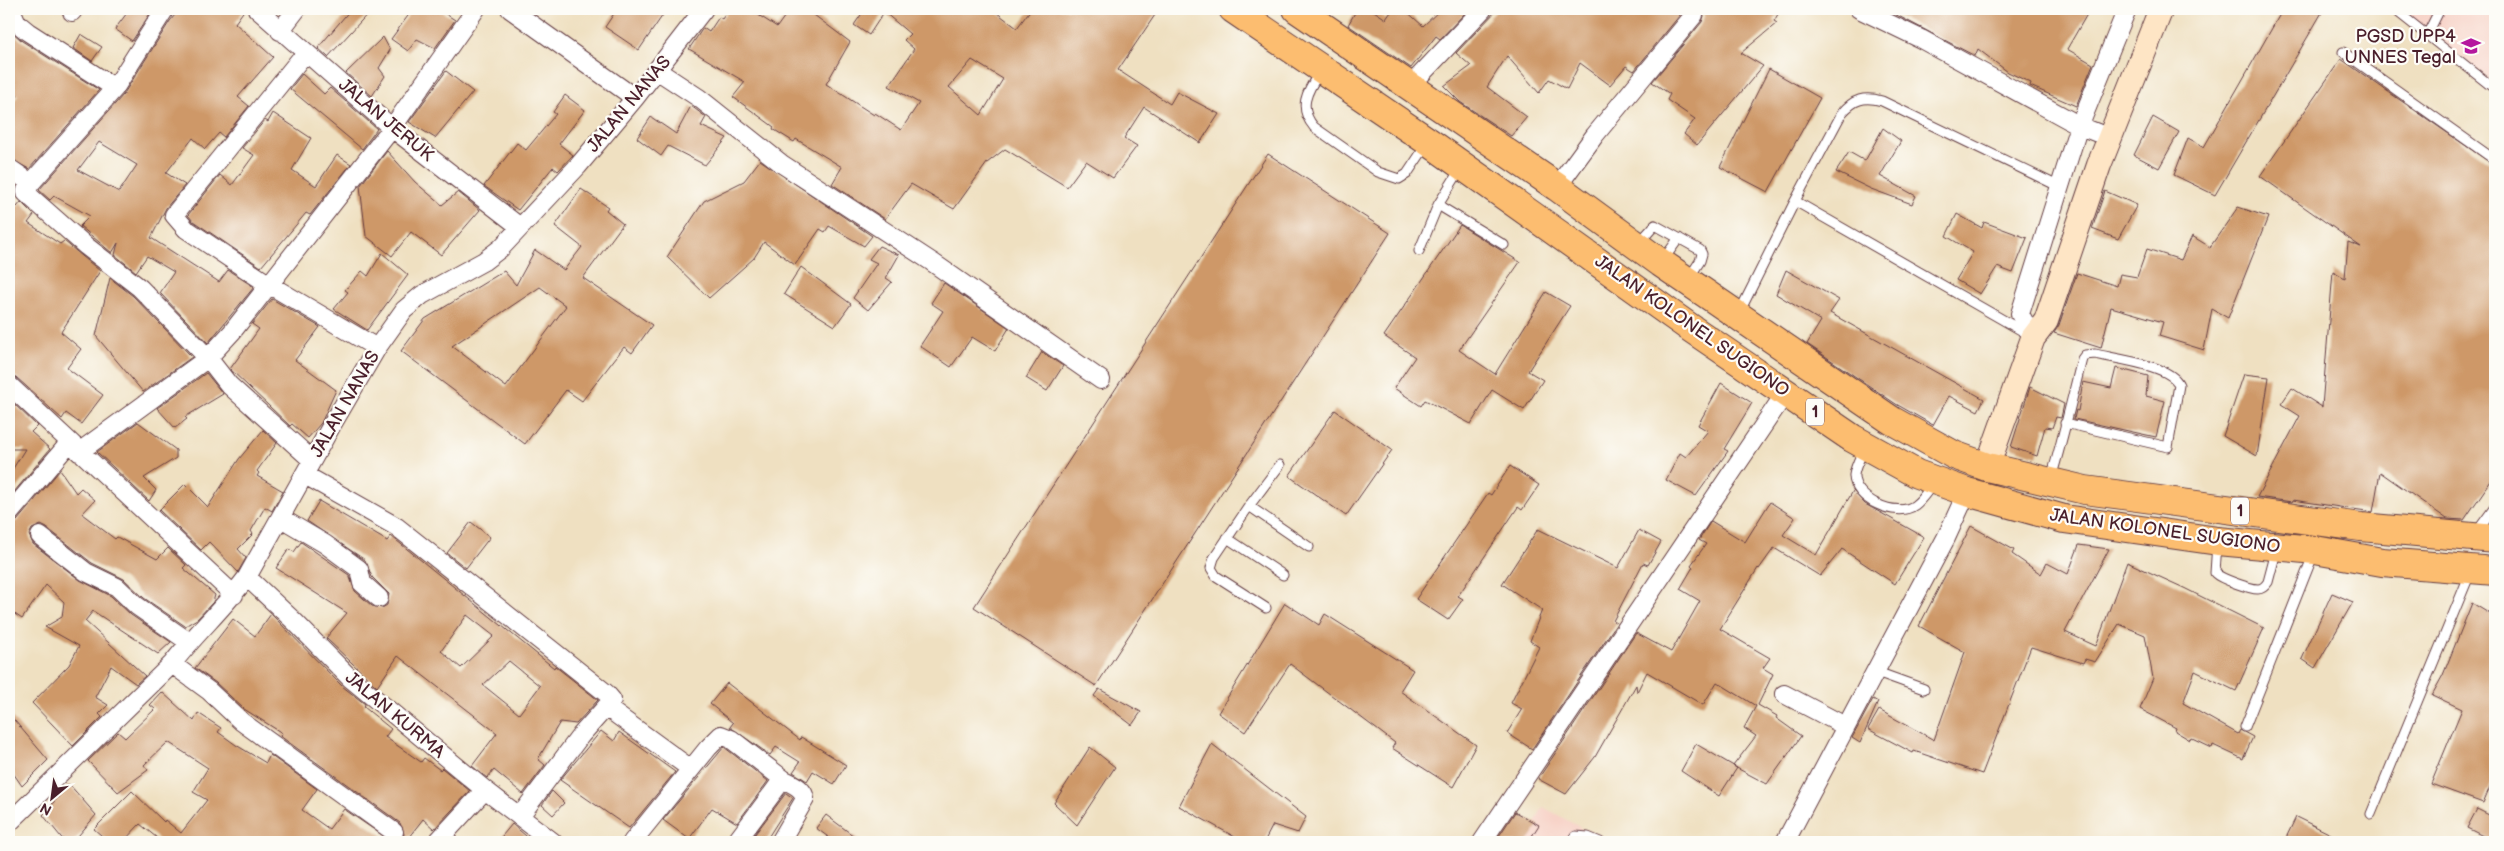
<svg xmlns="http://www.w3.org/2000/svg" width="2504" height="851" font-family="'Balsamiq Sans',sans-serif">
  <rect width="100%" height="100%" fill="#fdfcf7"/>
  <filter id="ink" filterUnits="userSpaceOnUse"><feTurbulence type="fractalNoise" baseFrequency=".02" numOctaves="2"/><feDisplacementMap in="SourceGraphic" scale="10" xChannelSelector="R" yChannelSelector="G"/><feConvolveMatrix kernelMatrix="1 2 1 2 8 2 1 2 1" color-interpolation-filters="sRGB"/></filter>
  <filter id="wash" filterUnits="userSpaceOnUse"><feTurbulence type="fractalNoise" baseFrequency=".0096" numOctaves="4" result="noise"/><feDisplacementMap in="SourceGraphic" scale="20" xChannelSelector="R" yChannelSelector="G"/><feGaussianBlur stdDeviation="1.12" result="paint"/><feColorMatrix in="noise" values="0 0 0 0 0 0 0 0 0 0 0 0 0 0 0 0 0 1.4 0 .05"/><feComposite in="paint" operator="in"/></filter>
  <g filter="url(#wash)">
    <rect width="100%" height="100%" fill="#efe0c1"/>
    <!-- built -->
    <path fill="#f7d1c6" d="M2398 9H2495V84Z
      M1543 807 1607 842H1524Z"/>
    <g id="blocks">
      <!-- building -->
      <path fill="#ce9867" fill-rule="evenodd" d="M130 9H153L132 41 115 29Z
        M180 9H245L235 23 273 57 238 97 249 106 224 137 219 133 205 149 193 138 166 173 185 185 166 208 151 238 219 282 228 270 254 287 208 343 160 293 174 272 147 256 136 272 115 255 118 243 112 253 80 226 90 216 54 196 50 200 39 190 123 95 170 21ZM99 142 137 165 119 192 78 170Z
        M351 9H372L328 57 318 48Z
        M413 9H438L455 20 435 48 417 39 408 51 391 39Z
        M617 9H667L639 50 605 27Z
        M729 9H749L777 27 790 9H806L850 42 826 84 874 115 875 113 901 130 919 103 889 86 914 49 904 40 910 34 884 12 869 35 854 25 865 9H992L1017 28 1031 9H1159L1118 70 1170 104 1177 92 1219 114 1200 143 1144 107 1124 138 1137 146 1113 178 1086 161 1067 187 1005 149 987 163 954 209 911 184 885 219 832 184 842 167 796 139 794 142 773 129 774 127 733 97 745 82 689 49 703 28 709 32 719 17 722 19ZM972 60 1003 79 981 115 949 87Z
        M1357 9H1371L1386 19 1393 9H1404L1423 26 1441 9H1461L1466 12 1440 39 1436 36 1411 68 1348 25Z
        M1498 9H1685L1634 71 1626 66 1610 85 1580 63 1567 89 1549 79 1539 93 1507 56 1487 87 1527 117 1511 136 1460 102 1444 86 1471 66 1456 53Z
        M1702 9H1781L1774 21 1777 23 1741 53 1763 66 1697 145 1684 134 1695 119 1667 100 1670 94 1652 82 1702 22 1704 16Z
        M1885 9H2090L2067 49 2093 64 2076 106 2030 86 2031 83 2008 72 1978 49 1975 56Z
        M2283 9H2324L2215 195 2174 175 2188 138 2204 147Z
        M9 29 22 41 99 90 29 169 9 158V108L18 95 9 89Z
        M81 34 102 47 92 61 73 48Z
        M383 37 390 50 379 68 385 76 372 96 346 73Z
        M2341 59 2495 166V475L2464 520 2447 519 2380 472 2373 512 2293 500 2292 502 2257 497 2300 416 2281 404 2292 388 2322 407 2333 271 2345 278 2348 242 2361 247 2260 176Z
        M1769 69 1820 98 1768 192 1720 167Z
        M446 71 473 92 435 138 409 122Z
        M302 74 324 94 330 88 377 129 362 149 290 89Z
        M565 95 585 110 559 144 573 155 558 171 553 167 518 210 484 186 517 143 526 150 556 114 553 112Z
        M691 106 706 117 701 126 727 138 705 165 668 146 661 156 637 138 651 117 676 134Z
        M273 113 311 138 292 170 316 186 337 155 351 164 310 215 306 213 261 267 193 221 188 215 220 175 232 185 254 155 242 148 265 120 268 122Z
        M2153 117 2179 132 2159 168 2134 155Z
        M1883 128 1901 141 1880 176 1916 196 1912 204 1871 189 1836 172 1849 152 1865 161Z
        M387 151 415 182 442 205 458 192 480 210 441 255 411 232 392 256 366 236 360 186Z
        M1268 154 1390 233 1096 686 974 607Z
        M760 160 872 236 864 246 829 226 825 232 820 229 795 265 764 242 754 258 709 298 667 257 704 201 744 181Z
        M581 189 608 207 606 210 623 224 583 278 652 325 632 353 624 347 582 401 566 390 525 444 401 351 425 319 504 271 516 285 535 250 564 270 582 247 555 226ZM540 287 566 306 506 387 452 346Z
        M2105 191 2137 205 2118 239 2092 229Z
        M9 201 17 207 21 202 34 215 28 223 60 244 64 241 100 271 61 332 81 349 67 368 103 395 81 424 66 413 62 419 16 377 9 375Z
        M2238 207 2268 217 2228 318 2212 309 2204 350 2159 336 2163 322 2111 307 2101 348 2054 333 2059 325 2077 273 2117 286 2120 274 2137 277 2147 249 2181 260 2192 236 2210 247Z
        M1957 214 1982 228 1984 222 2027 238 2013 273 1997 267 1980 294 1956 280 1973 252 1946 236Z
        M1460 225 1520 262 1459 350 1495 374 1546 292 1570 306 1528 371 1543 380 1524 410 1492 390 1471 424 1425 400 1421 406 1394 388 1415 357 1384 336Z
        M879 246 899 255 886 278 892 282 868 310 853 298 877 263 869 259Z
        M382 253 408 275 367 330 334 309 348 292 345 290 362 271 368 276Z
        M801 267 851 304 835 326 784 294Z
        M1786 270 1839 300 1830 313 1984 399 1978 411 1949 396 1933 425 1896 404 1807 344 1821 321 1776 294Z
        M110 278 133 296 192 357 143 392 96 336Z
        M944 283 1009 328 995 351 972 337 951 367 920 346 943 311 931 303Z
        M272 299 320 327 295 360 336 390 321 423 308 438 292 424 290 426 230 369 259 329 252 324Z
        M1042 352 1063 366 1047 391 1026 378Z
        M2116 368 2148 376 2146 396 2165 401 2156 437 2074 419 2076 410 2078 411 2083 382 2111 388Z
        M206 373 223 394 185 417 187 419 175 428 157 408Z
        M2244 374 2269 377 2257 456 2223 436Z
        M1721 383 1752 403 1724 449 1728 451 1696 496 1666 480 1680 453 1686 457 1708 431 1698 425Z
        M2030 387 2064 404 2061 418 2056 417 2052 428 2045 427 2037 456 2011 447Z
        M9 399 37 426 31 432 50 449 9 498V475L25 449H9Z
        M1335 410 1392 450 1346 516 1289 476Z
        M138 422 176 450V458L144 478 156 490 149 501 97 452Z
        M263 430 277 443 257 471 259 473 257 476 283 491 272 511 265 507 251 531 253 534 238 549 246 558 238 572 209 542 201 550 159 510 185 484 208 507 239 459Z
        M1510 466 1539 485 1522 510 1518 507 1458 596 1463 599 1448 620 1416 599 1488 493 1491 495Z
        M60 470 76 493 81 488 95 500 82 514 115 539 117 537 157 559 168 548 186 565 183 568 215 595 213 602 197 619 185 626 144 598 124 579 92 563 47 528 41 525 32 529 29 535 33 544 80 580 111 596 131 615 171 642 158 654 93 611 85 621 145 676 136 684 111 666 95 697 108 705 99 714 102 717 73 746 32 703 69 665 79 646 45 627 62 617 64 602 46 585 22 619 9 610V524L17 521Z
        M1853 491 1865 504 1924 537 1895 584 1842 549 1820 576 1774 548 1759 569 1758 568 1720 629 1770 658 1763 668 1773 674 1758 705 1777 716 1776 718 1801 736 1767 784 1733 766 1756 736 1744 728 1756 706 1717 682 1703 705 1647 672 1637 692 1636 685 1595 757 1566 794 1538 779 1636 633 1671 652 1700 601 1680 589 1693 567 1691 565 1706 544 1699 540 1711 521 1745 542 1770 502 1795 518 1783 535 1816 555Z
        M319 501 387 541 391 536 554 668 555 666 598 700 576 724 560 722 538 759 545 765 523 794 494 770 487 778 472 766 497 733 398 656 377 687 326 638 347 613 276 568 289 549 294 552 301 542 349 575 355 591 372 606 382 608 387 605 389 594 372 577 365 560 307 521ZM467 615 494 636 461 668 441 651ZM509 661 540 686 519 714 483 685Z
        M471 522 490 537 466 568 447 553Z
        M1971 526 2014 550 2012 554 2041 574 2047 563 2068 574 2079 545 2109 549 2065 632 2096 646 2127 562 2184 588 2264 628 2236 691 2195 671 2183 703 2238 734 2240 730 2253 737 2243 759 2213 745 2212 748 2191 738 2190 740 2175 731 2176 728 2140 709 2153 678 2145 635 2119 624 2095 662 2085 659 2083 663 2031 647 1982 774 1914 751 1913 753 1868 729 1879 710 1934 740 1965 652 1919 626Z
        M1538 529 1618 568 1639 530 1661 542 1648 565 1643 563 1613 621 1617 623 1532 749 1507 733 1522 709 1511 703 1539 647 1530 641 1542 610 1502 584Z
        M2332 593 2353 602 2315 668 2302 659Z
        M1285 603 1319 625 1325 614 1413 670 1400 691 1476 745 1453 787 1392 748 1395 743 1290 664 1245 732 1218 713Z
        M2472 603 2495 617V775L2483 803 2431 784 2462 709 2432 695 2443 675Z
        M271 614 342 686 365 704 364 707 391 729 385 737 421 762 424 758 440 770 442 768 470 791 434 829 423 819 405 842H395L402 839 404 834 400 823 280 736 282 733 244 709 216 683 195 668 233 619 255 636Z
        M727 683 800 740 801 737 846 765 834 784 813 771 807 781 793 772 800 762 776 747 770 755 730 727 733 723 710 704Z
        M1099 689 1141 712 1132 725 1094 696Z
        M162 692 194 721 198 713 221 728 218 732 236 745 266 763 270 755 317 789 302 810 329 829 344 809 392 842H162L140 824 123 842H109L94 829 132 791 164 822 165 820 181 833 207 800 193 792 208 768 168 742 144 765 148 770 118 792 88 761 118 732 125 738 155 709 150 705Z
        M1873 699 1878 702 1860 743 1852 738Z
        M9 714 48 760 22 786 9 767Z
        M601 731 614 741 619 732 675 772 629 828 560 780Z
        M1212 744 1306 817 1298 833 1273 825 1264 842H1244L1179 806Z
        M1696 744 1737 768 1719 796 1681 771Z
        M724 747 768 781 737 823 712 808 689 839 663 820Z
        M1090 747 1115 767 1077 825 1054 803Z
        M69 784 96 815 73 842H65L43 815Z
        M552 791 564 803 553 815 542 805Z
        M786 793 793 798 765 842H749Z
        M2477 809 2495 818V842L2467 828Z
        M1515 812 1539 825 1528 842H1495Z
        M826 815 862 842H835L816 828Z
        M2296 817 2347 842H2284Z
        M512 824 533 842H497Z"/>
    </g>
  </g>
  <g filter="url(#ink)">
    <use href="#blocks" fill-opacity="0" stroke="#633c42" stroke-width="1"/>
    <g fill="none" stroke-linecap="round" stroke-linejoin="round">
      <defs>
        <path id="lane" d="M2394 9 2495 89
          M2427 35 2440 9
          M2343 52 2495 160
          M1320 72C1306 92 1298 108 1314 127L1378 172 1399 179 1407 174 1427 144
          M1795 201 2026 333
          M1438 205 1504 245
          M1638 244 1655 225 1700 250 1702 254 1700 261 1689 278
          M1419 251 1438 205 1461 168
          M1663 260 1679 238
          M1739 313 1795 201 1842 113C1854 99 1864 96 1882 101L2060 187
          M1864 449C1861 456 1855 466 1854 475 1853 499 1897 519 1915 505 1922 500 1928 490 1933 484
          M2051 478C2063 439 2072 398 2082 359L2085 355 2095 354C2116 359 2171 365 2179 385L2168 447 2065 423
          M1249 506 1309 547
          M2476 533 2495 507
          M1227 538 1283 575
          M2217 543 2215 573C2221 579 2250 589 2258 589 2263 589 2266 585 2268 582L2277 548
          M1266 608 1216 576 1211 568 1214 558 1249 506 1280 465
          M1874 671 1924 689
          M2245 727 2314 553
          M2371 814 2471 571
          M1570 842 1576 836 1588 837 1600 842"/>
        <path id="street" d="M11 9 17 23 28 32 115 88
          M165 9 115 88 31 183 26 190V193L86 246 140 288 208 358 229 385 312 460
          M257 9 392 128 520 227
          M510 9 635 98
          M1859 9 1921 39 2080 126 2110 138
          M72 12 74 9
          M280 31 297 9
          M306 52 174 215 186 229 268 284 377 348
          M658 71 699 98 782 164 932 262 1101 380
          M1409 87 1483 9
          M9 168 31 183
          M1557 187 1595 135 1694 15
          M2033 338 2020 314 2077 132 2127 9
          M9 385 234 595
          M79 452 208 358 232 332 392 128 476 9
          M305 475 397 527 606 693 612 700 606 707
          M9 514 70 442
          M281 518 325 544 359 569 362 583 379 598
          M40 536 86 572 117 587 137 606 189 642
          M247 577 295 622 350 678 485 790 553 842
          M172 664 209 691 242 722 394 832
          M1784 694 1845 726
          M520 816 581 735 606 707 691 769
          M9 823 172 664C195 634 224 608 247 577L333 423 377 348 404 310 422 295 484 261 501 248 578 166 635 98 704 9
          M437 842 485 790
          M632 842 708 748 721 735 731 739 783 779 736 842
          M780 842 805 799C804 788 792 784 783 779
          M1482 842 1786 392
          M1785 842 1946 538 1967 492"/>
        <path id="secondary" d="M1987 467 2033 338 2046 321 2099 165 2161 9"/>
        <path id="highway" d="M1233 9 1429 142 1692 329 1852 438 1917 474 1967 492 2064 519 2218 541 2315 550 2382 562 2495 571
          M1297 9 1557 187 1661 263 1891 420 1954 455 1987 467 2085 490 2361 527 2495 539"/>
      </defs>
      <!-- lane casing -->
      <use href="#lane" stroke="#633c42" stroke-width="11"/>
      <!-- street casing -->
      <use href="#street" stroke="#633c42" stroke-width="20"/>
      <!-- secondary casing -->
      <use href="#secondary" stroke="#633c42" stroke-width="26"/>
      <!-- highway casing -->
      <use href="#highway" stroke="#633c42" stroke-width="30"/>
      <!-- lane -->
      <use href="#lane" stroke="#fff" stroke-width="9"/>
      <!-- street -->
      <use href="#street" stroke="#fff" stroke-width="18"/>
      <!-- secondary -->
      <use href="#secondary" stroke="#fee5c5" stroke-width="24"/>
      <!-- highway -->
      <use href="#highway" stroke="#fcbd6f" stroke-width="28"/>
    </g>
  </g>
  <!-- icons -->
  <defs>
    <symbol id="university-bare" viewBox="-9 -9 18 18"><path d="M0-5L7-2L0 1L-7-2ZM-4 1L0 2.5L4 1V4Q0 6-4 4Z" fill="#b5179e" stroke="#fdfcf7" stroke-width="2.5" paint-order="stroke"/></symbol>
  </defs>
  <g fill-rule="evenodd">
    <use href="#university-bare" x="2457" y="32" width="28" height="28"/>
  </g>
  <g text-anchor="middle" dominant-baseline="central" stroke-width="4.5" stroke-linejoin="round" paint-order="stroke">
    <!-- shield labels -->
    <g fill="#fdfcf7" stroke="#806168" stroke-width="1">
      <rect x="1806" y="398.5" width="18" height="27" rx="4"/>
      <rect x="2231" y="497.5" width="18" height="27" rx="4"/>
    </g>
    <g font-size="16" font-weight="bold" fill="#4a1f2b">
      <text x="1815" y="412">1</text>
      <text x="2240" y="511">1</text>
    </g>
    <!-- poi labels -->
    <g font-size="18" fill="#4a1f2b" stroke="#fdfcf7" text-anchor="end">
      <text x="2456" y="36">PGSD UPP4<tspan x="2456" dy="21">UNNES Tegal</tspan></text>
    </g>
    <!-- street labels -->
    <g font-size="18" fill="#4a1f2b" stroke="#fdfcf7">
      <text transform="translate(629 104) rotate(-50)">JALAN NANAS</text>
      <text transform="translate(386 120) rotate(40)">JALAN JERUK</text>
      <text transform="translate(1692 326) rotate(35)">JALAN KOLONEL SUGIONO</text>
      <text transform="translate(345 404) rotate(-60)">JALAN NANAS</text>
      <text transform="translate(2165 531) rotate(8)">JALAN KOLONEL SUGIONO</text>
      <text transform="translate(395 715) rotate(40)">JALAN KURMA</text>
    </g>
  </g>
  <!-- margin -->
  <rect width="2504" height="851" fill="none" stroke="#fdfcf7" stroke-width="30"/>
  <!-- north arrow -->
  <g transform="translate(52 798) rotate(209)" stroke="#fdfcf7" stroke-width="4" paint-order="stroke">
  <path d="M0-4L9 19L0 12L-9 19Z" fill="#4a1f2b"/>
  <text y="-8" font-size="14" font-weight="bold" text-anchor="middle" fill="#4a1f2b">N</text>
  </g>
</svg>
